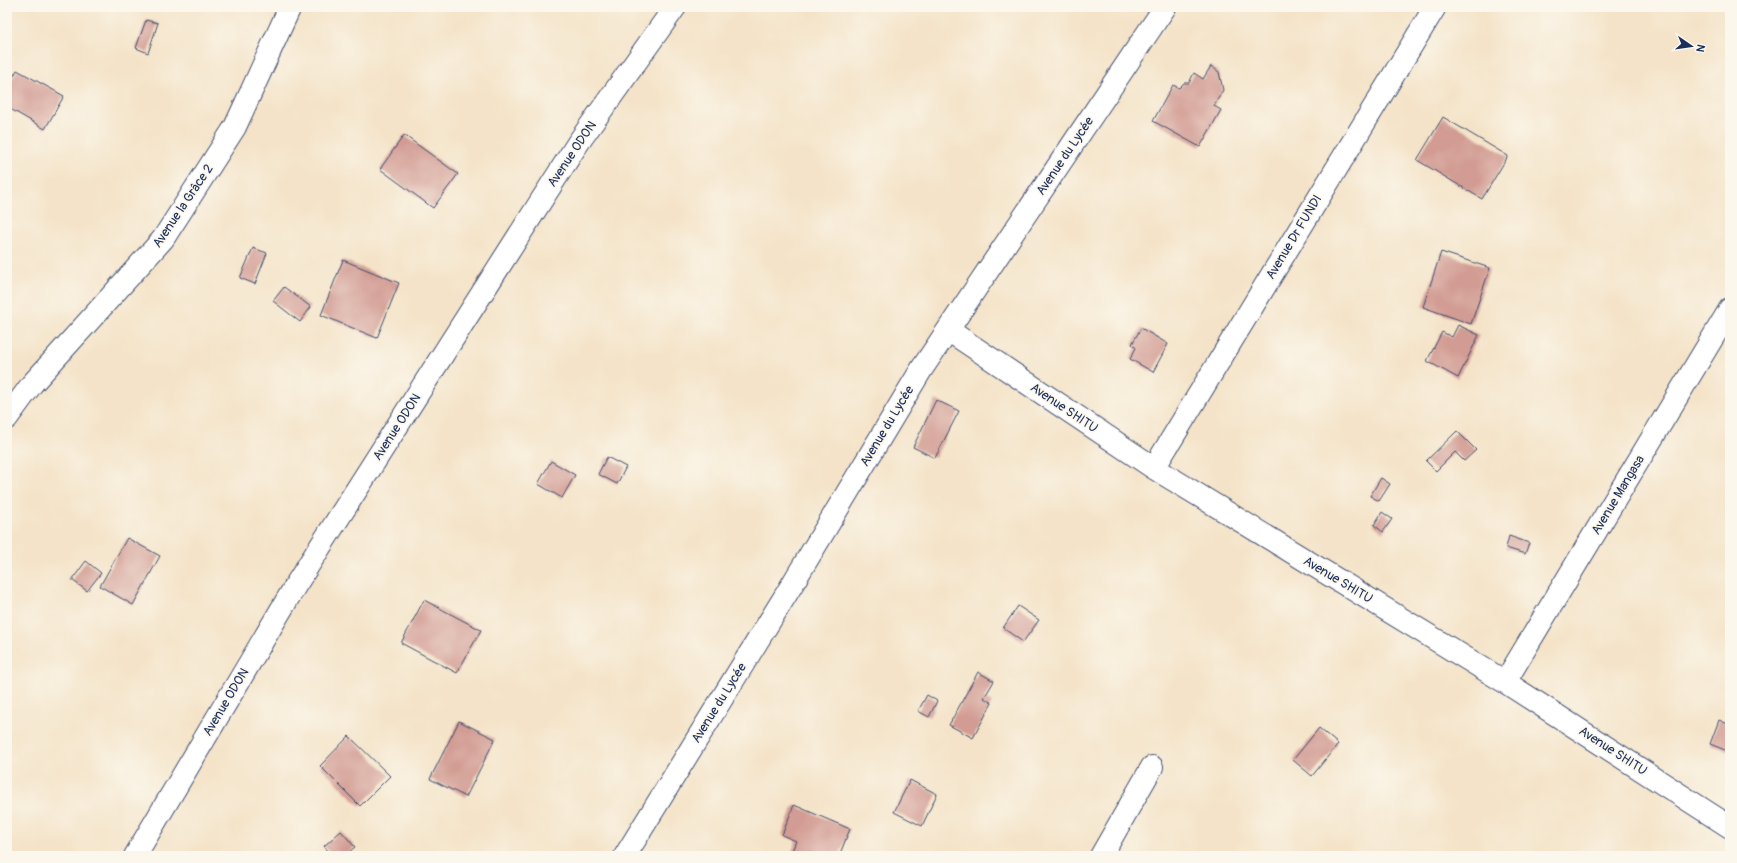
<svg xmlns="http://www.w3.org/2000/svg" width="1737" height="863" font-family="Pangolin,sans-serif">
  <rect width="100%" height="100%" fill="#fbf7ec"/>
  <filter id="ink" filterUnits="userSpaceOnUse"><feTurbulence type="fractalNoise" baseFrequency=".025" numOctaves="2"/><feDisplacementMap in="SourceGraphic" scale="8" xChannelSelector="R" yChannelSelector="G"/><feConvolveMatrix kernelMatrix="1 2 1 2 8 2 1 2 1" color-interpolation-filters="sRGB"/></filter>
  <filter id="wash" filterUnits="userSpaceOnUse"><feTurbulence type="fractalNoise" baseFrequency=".012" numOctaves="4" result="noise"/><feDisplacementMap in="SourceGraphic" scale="16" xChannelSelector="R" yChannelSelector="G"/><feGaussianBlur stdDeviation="0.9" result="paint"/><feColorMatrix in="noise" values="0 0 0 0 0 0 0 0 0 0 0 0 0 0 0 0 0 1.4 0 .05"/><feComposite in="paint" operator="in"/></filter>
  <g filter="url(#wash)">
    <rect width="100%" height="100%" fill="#f4e3c8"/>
    <g id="blocks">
      <!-- building -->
      <path fill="#d29b93" d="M146 20 158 23 148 53 136 48Z
        M1211 66 1219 72 1223 90 1214 106 1221 110 1200 147 1153 121 1173 85 1179 88 1184 83H1189L1194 73 1203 79Z
        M17 70 64 96 45 129 7 107V88Z
        M1443 117 1508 156 1482 199 1417 160Z
        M404 135 458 174 433 208 380 169Z
        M253 248 267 253 255 284 240 278Z
        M1441 252 1490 268 1471 324 1423 307Z
        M343 260 399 283 377 338 321 315Z
        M284 287 311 307 300 322 273 301Z
        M1458 325 1479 335 1458 378 1427 361 1442 332 1452 337Z
        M1141 328 1168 344 1153 372 1130 359 1136 348 1132 344Z
        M936 400 959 411 935 458 913 447Z
        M1457 431 1476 450 1464 461 1455 452 1436 471 1426 461Z
        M607 457 626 467 617 484 598 474Z
        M551 461 575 475 562 498 538 484Z
        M1381 478 1390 484 1379 501 1370 496Z
        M1382 512 1392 519 1383 532 1374 525Z
        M1509 536 1529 543 1525 554 1506 548Z
        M127 538 160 556 133 605 100 586Z
        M86 561 101 573 87 591 72 580Z
        M424 600 481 630 457 673 401 643Z
        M1018 606 1039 620 1023 642 1003 628Z
        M978 672 994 681 984 698 992 703 973 738 949 725Z
        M927 695 937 701 929 717 918 711Z
        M1719 720 1730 725V752L1710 744Z
        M459 721 495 739 466 797 430 779Z
        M1319 728 1338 744 1312 776 1293 760Z
        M349 736 390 776 360 806 320 766Z
        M910 780 937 794 922 826 894 812Z
        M794 805 850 829 839 856H790L796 841 782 835Z
        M341 831 355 847 344 856H332L324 846Z"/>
    </g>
  </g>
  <g filter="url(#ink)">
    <use href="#blocks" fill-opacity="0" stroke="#3c4a6e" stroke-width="1"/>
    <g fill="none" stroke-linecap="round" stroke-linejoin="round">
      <defs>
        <path id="minor" d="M948 330 1154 468 1505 682 1730 827
          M7 418 32 384 163 239 235 127 290 7
          M1154 468 1435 7
          M1505 682 1730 309
          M135 856 297 583 578 143 675 7
          M625 856 787 593 921 370 1165 7
          M1101 856 1152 767"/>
      </defs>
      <!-- minor casing -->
      <use href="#minor" stroke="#3c4a6e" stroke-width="24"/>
      <!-- minor -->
      <use href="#minor" stroke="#fff" stroke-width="22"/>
    </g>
  </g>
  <g text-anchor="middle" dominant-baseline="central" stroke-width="3.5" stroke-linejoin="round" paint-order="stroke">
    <!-- street labels -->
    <g font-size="13" fill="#1b2f5e" stroke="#fbf7ec">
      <text transform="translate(572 154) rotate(-56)">Avenue ODON</text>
      <text transform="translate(1065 156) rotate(-56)">Avenue du Lycée</text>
      <text transform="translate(183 206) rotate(-56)">Avenue la Grâce 2</text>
      <text transform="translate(1294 237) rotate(-59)">Avenue Dr FUNDI</text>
      <text transform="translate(1064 408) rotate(34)">Avenue SHITU</text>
      <text transform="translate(887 426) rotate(-59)">Avenue du Lycée</text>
      <text transform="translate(397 427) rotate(-57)">Avenue ODON</text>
      <text transform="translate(1618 495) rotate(-59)">Avenue Mangasa</text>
      <text transform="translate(1338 580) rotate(31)">Avenue SHITU</text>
      <text transform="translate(226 702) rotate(-59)">Avenue ODON</text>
      <text transform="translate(719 703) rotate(-58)">Avenue du Lycée</text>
      <text transform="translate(1613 751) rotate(33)">Avenue SHITU</text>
    </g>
  </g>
  <!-- margin -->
  <rect width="1737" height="863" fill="none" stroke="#fbf7ec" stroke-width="24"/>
  <!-- north arrow -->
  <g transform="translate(1691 46) rotate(103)" stroke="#fbf7ec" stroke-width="3" paint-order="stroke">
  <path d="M0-3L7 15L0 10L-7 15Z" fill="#1b2f5e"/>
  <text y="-6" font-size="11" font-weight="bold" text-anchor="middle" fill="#1b2f5e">N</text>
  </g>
</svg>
